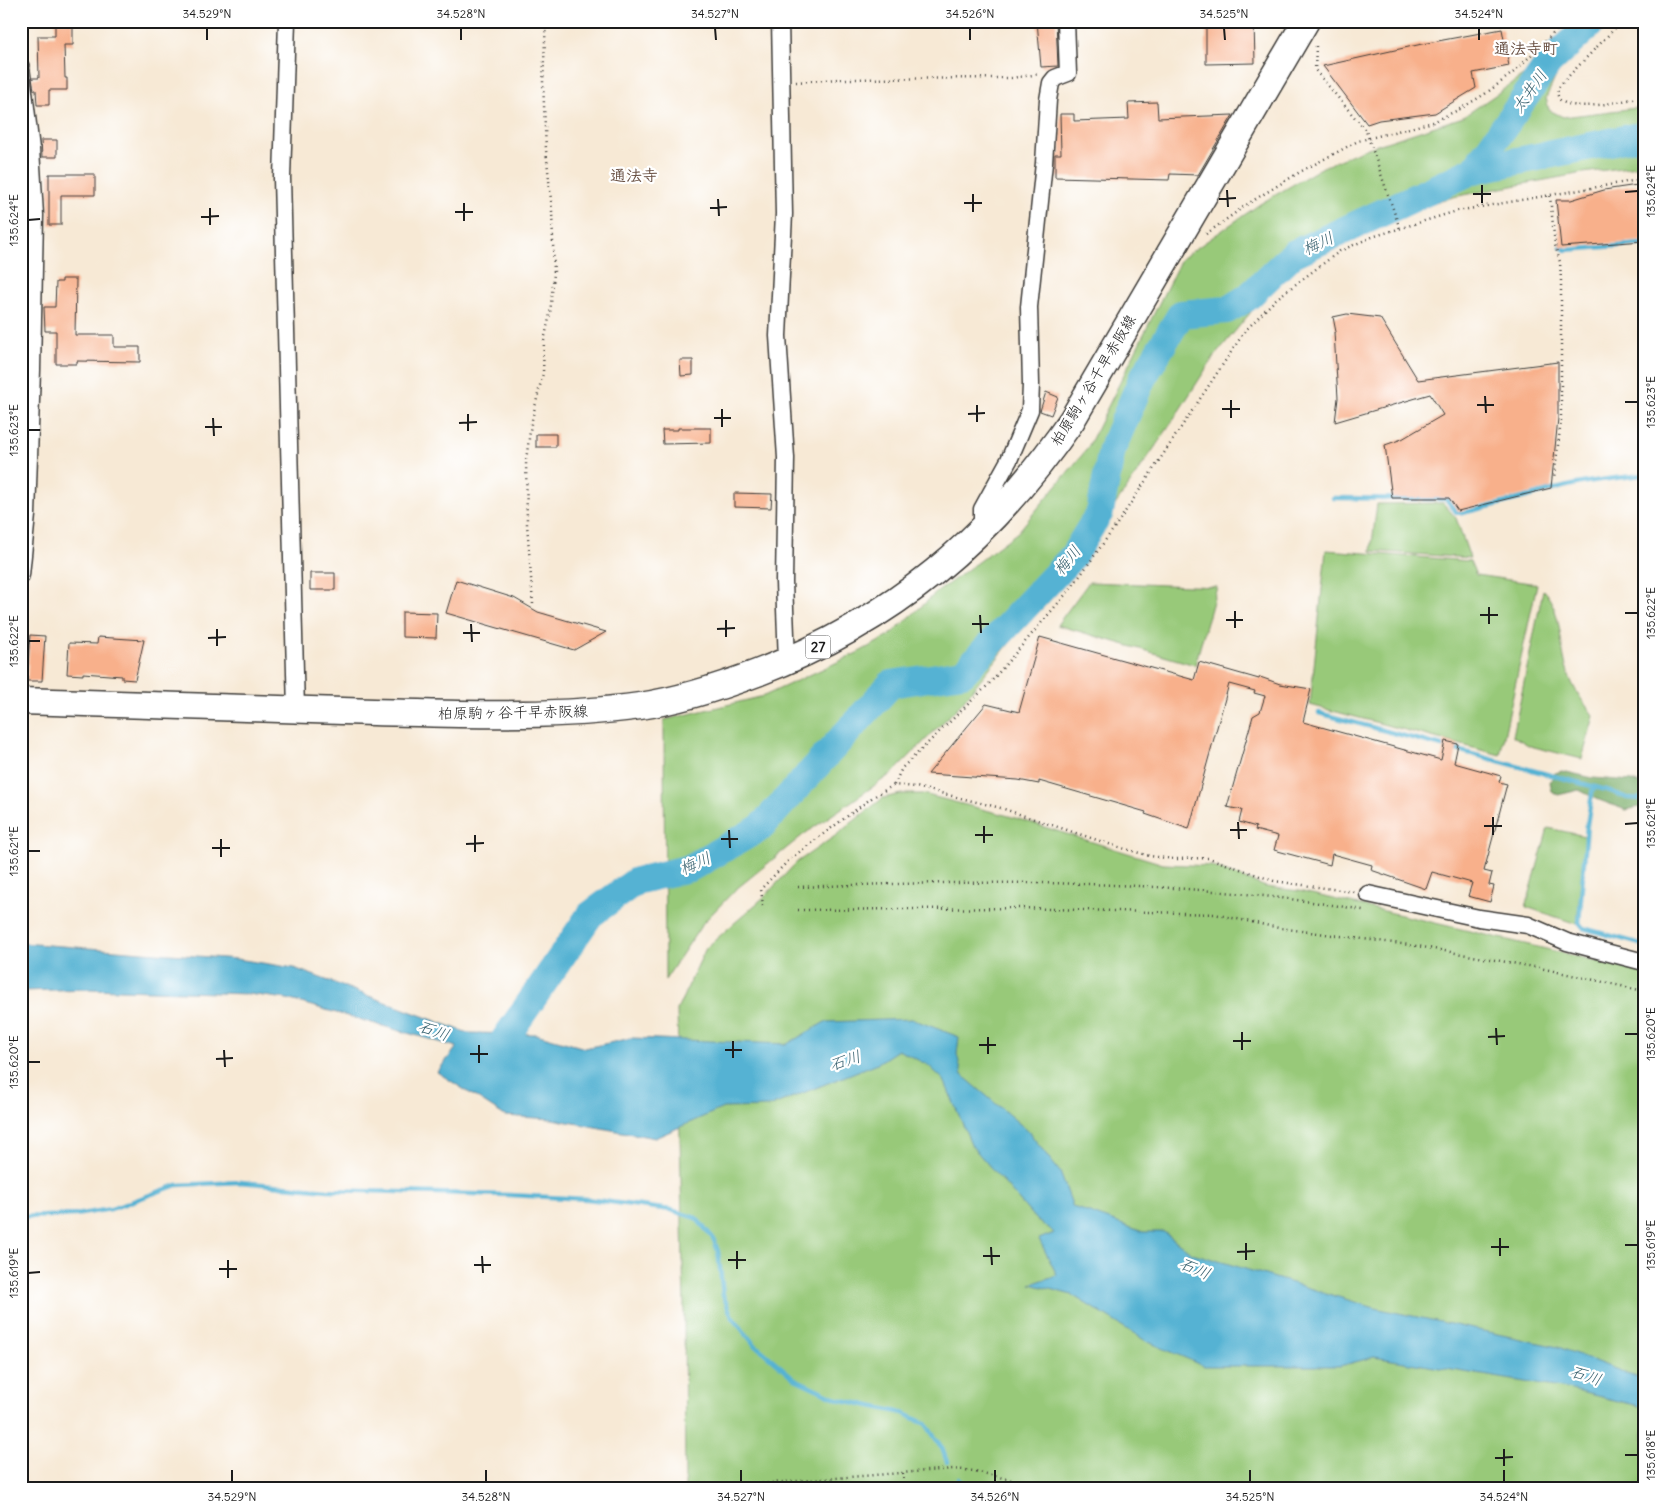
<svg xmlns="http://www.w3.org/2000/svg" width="1665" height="1510" font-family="Delius,'Klee One',sans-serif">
  <rect width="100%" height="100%" fill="#fff"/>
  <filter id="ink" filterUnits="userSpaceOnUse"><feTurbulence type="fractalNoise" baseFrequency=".02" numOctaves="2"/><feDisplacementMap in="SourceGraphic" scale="10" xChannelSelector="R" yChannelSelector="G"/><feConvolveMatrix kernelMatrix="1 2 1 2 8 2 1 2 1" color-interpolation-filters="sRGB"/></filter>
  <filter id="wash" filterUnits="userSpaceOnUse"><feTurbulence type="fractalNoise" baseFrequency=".0096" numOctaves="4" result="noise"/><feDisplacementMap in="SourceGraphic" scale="20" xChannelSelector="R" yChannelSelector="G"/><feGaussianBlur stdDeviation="1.12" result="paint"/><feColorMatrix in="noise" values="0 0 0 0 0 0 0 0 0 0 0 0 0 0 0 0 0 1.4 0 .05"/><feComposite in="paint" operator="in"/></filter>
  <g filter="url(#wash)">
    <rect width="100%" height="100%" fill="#f7e9d5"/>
    <!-- green -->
    <path fill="#98c979" stroke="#5a724a" d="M1533 69 1556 76 1546 98 1549 110 1563 117 1644 107V165L1583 173 1453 197 1370 225 1320 249 1279 278 1213 358 1166 431 1050 600 1012 640 961 704 894 772 803 835 735 890 703 923 665 980 664 720 764 696 857 653 889 636 936 593 1018 532 1087 449 1181 259 1260 204 1323 167 1362 150 1463 117Z
      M1443 503 1456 518 1470 558 1371 551 1377 504Z
      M1326 550 1470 561 1476 575 1537 584 1500 755 1310 705Z
      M1089 582 1217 587 1195 665 1057 625Z
      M1543 590C1564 613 1558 645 1568 672 1573 689 1583 702 1594 716L1582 759 1530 746 1513 736Z
      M901 794H923L1009 816 1163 864 1211 866 1266 887 1299 891 1644 972V1489H685L684 1307 677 1010 706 948 764 897 797 862 835 836 883 798Z
      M1548 828 1585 836 1577 924 1526 907Z"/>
    <!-- forest -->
    <path fill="#7aad69" stroke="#4b6442" d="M1562 771 1593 778 1631 781 1644 785V806L1626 810 1599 800 1579 790 1558 795 1552 791 1550 782 1555 773Z"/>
    <!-- water -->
    <path fill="#55b2d3" stroke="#386778" d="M21 943 237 959 294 968 468 1033 536 1034 585 1048 632 1038 787 1044 825 1022 912 1019 959 1037 957 1054 962 1075 1028 1131 1060 1172 1073 1207 1143 1232H1164L1192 1253 1375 1308 1558 1347 1644 1380V1407L1567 1389 1374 1357 1340 1366H1204L1146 1341 1072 1295 1031 1284 1057 1275 1039 1239 1054 1233 1049 1228 1037 1221 972 1146 944 1080 928 1065 898 1050 878 1063 768 1107 723 1108 655 1138 552 1119 505 1116 437 1072 457 1047 287 999 248 994 89 989 21 991Z"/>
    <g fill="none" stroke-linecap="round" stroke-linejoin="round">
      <!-- stream -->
      <path stroke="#55b2d3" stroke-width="4.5" d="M1561 247 1566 250 1644 244
        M1333 498 1446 499 1456 512 1462 513C1493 506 1524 498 1556 489 1584 481 1615 478 1644 475
        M1319 713 1610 791 1627 798 1644 799
        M1593 787 1587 825 1579 923 1583 928 1644 945
        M21 1217 75 1215 111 1209 177 1185 240 1182 328 1190 509 1195 587 1199 671 1210 696 1218 713 1238 718 1251 723 1295 732 1317 754 1344 795 1379 838 1399 903 1413 926 1424 942 1448 947 1462
        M959 1478 968 1489"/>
      <!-- river -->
      <path stroke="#55b2d3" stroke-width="28" d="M1474 170 1549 63 1594 21
        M496 1052 590 915 636 881 690 868 760 828 891 684 963 673 1073 556 1100 512 1112 449 1142 379 1181 314 1227 310 1247 298 1293 254 1474 170 1644 135"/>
    </g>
    <g id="blocks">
      <!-- building -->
      <path fill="#f8b08b" d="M1037 21H1056L1058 66 1041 67Z
        M1206 21H1254L1255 63 1206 64Z
        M55 22H73V45H64L65 78H67V90H49V105H37L36 90H34L32 78H39L38 36H55Z
        M1502 29 1509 66 1473 73 1476 88 1435 113 1379 120 1367 124 1323 66 1422 44Z
        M1157 102 1158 118 1233 115 1198 175 1170 174 1169 180 1055 177V154H1061L1060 114H1074V121L1129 119 1128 103Z
        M41 140H57V157H42Z
        M49 174H95V195H61V225H49Z
        M1644 184V241L1561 247 1556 200H1571L1604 190Z
        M62 279H76L75 335H114V347H140V362L77 361V364H56V331H45L44 307H55L56 282H62Z
        M1347 314 1380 318 1418 380 1558 362V418L1551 488 1458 511 1449 498H1392L1385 445 1402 439 1443 415 1430 394 1335 422 1338 398 1334 332H1336L1333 317Z
        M680 360H693V375L681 376Z
        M1046 392 1058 397 1051 415 1040 411Z
        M678 428H711V443L663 444 662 430H678Z
        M536 434H556V447H536Z
        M734 493 772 494 771 508 734 507Z
        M310 573H335V590H310Z
        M456 580 514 598 538 612 606 632 574 650 446 613Z
        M402 612 437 613 436 638 402 637Z
        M30 635 45 636 42 681H27Z
        M98 637 144 640 135 680 122 679V676L83 673V675L67 674 69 643 97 644Z
        M1040 637 1194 680 1199 662 1259 679 1260 677 1280 684 1311 689 1303 722 1441 760 1445 741 1458 744 1454 763 1501 776 1499 782 1507 784 1484 871 1492 873 1489 885 1494 886 1490 902 1468 896 1472 883 1432 872 1426 889 1371 870 1372 865 1332 854 1330 865 1274 850 1278 836 1255 830 1256 827 1239 822 1242 810 1227 807 1253 716 1260 712 1265 696 1254 693 1255 691 1229 684 1189 829 1145 814 1146 812 1039 781V784L1018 780 928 774 986 704 1019 712Z"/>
    </g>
  </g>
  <g filter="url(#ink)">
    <use href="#blocks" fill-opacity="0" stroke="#3d3b38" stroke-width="1"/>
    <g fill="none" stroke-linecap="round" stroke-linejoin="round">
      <defs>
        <path id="minor" d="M287 21 282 178 296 710
          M780 21 784 214 778 336 786 458 784 582 787 662
          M21 67 31 149 35 215 32 370 27 515 21 575
          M982 529V509L1009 460 1030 410 1031 384 1029 307 1044 163 1048 100 1051 83 1055 78 1068 73 1066 21
          M1368 894 1479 918 1528 925 1567 942 1644 962"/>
        <path id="primary" d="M21 701C139 705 257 709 374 712 463 714 552 718 640 706 680 700 720 687 757 673 893 621 990 539 1072 420L1306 21"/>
      </defs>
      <!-- minor casing -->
      <use href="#minor" stroke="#3d3b38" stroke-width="19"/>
      <!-- primary casing -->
      <use href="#primary" stroke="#3d3b38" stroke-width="29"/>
      <!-- path -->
      <path stroke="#3d3b38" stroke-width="2.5" stroke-dasharray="1 4" stroke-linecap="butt" d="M1622 21 1560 85 1557 93 1559 99C1573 114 1625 100 1644 97
        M1316 46 1315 70 1366 131 1400 229
        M796 82 838 79 1011 78 1040 74
        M1550 196 1555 245 1560 262 1561 280V421L1554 478
        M1206 234 1249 203 1300 172 1358 141 1433 122 1460 109 1485 94 1514 72 1566 21
        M533 604 527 524 526 460 531 424 543 373 544 341 550 314 554 273 552 210 546 150 543 82 546 21
        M894 785 902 768 989 684 1072 587 1117 524 1245 331 1276 299 1340 251 1372 237 1457 211 1644 179
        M798 887C984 880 1179 878 1363 910
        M763 906 761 889 790 859 873 797 894 785 916 787 1001 808 1115 846 1150 856 1174 859 1209 858 1274 881 1354 892
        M798 910 1019 908 1214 914 1279 928 1417 946 1540 968 1644 991
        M692 1489 953 1469 975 1471 1047 1489
        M902 1489 903 1472"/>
      <!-- minor -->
      <use href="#minor" stroke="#fff" stroke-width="16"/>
      <!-- primary -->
      <use href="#primary" stroke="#fff" stroke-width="26"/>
    </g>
  </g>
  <!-- ticks -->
  <path fill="none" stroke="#1c1c1c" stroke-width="2" d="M207 28V40M461 28V40M715 28 716 40M970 28V40M1224 28 1225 40M1479 28V40M1482 185V203M1227 190 1228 207M1625 192 1638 191M973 194V212M1473 194H1491M718 199 719 216M1219 199 1236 198M464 203V221M964 203H982M210 208V225M710 208 727 207M455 212H473M201 217 219 216M28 220 40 219M1485 396 1486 413M1231 400V418M1625 402H1638M977 405V422M1477 405H1494M722 409V427M1222 409H1240M468 414V431M968 414 985 413M213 418 214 436M714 418H731M459 423 477 422M205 427H222M28 430H40M1489 607V624M1235 611V628M1625 613H1638M980 615 981 633M1480 615H1498M726 620V637M1226 620H1243M471 624 472 642M972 624H989M217 629V646M717 629 735 628M463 633H480M208 638 226 637M28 641H40M1493 817V835M1238 822 1239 839M1625 824 1638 823M984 826V843M1484 826H1502M729 830 730 848M1230 830H1247M475 835V852M975 835H993M221 839V857M721 839H738M466 844 484 843M212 848H230M28 851H40M1496 1028 1497 1045M1242 1032V1050M1625 1034H1638M988 1037V1054M1488 1037 1505 1036M733 1041V1058M1233 1041H1251M479 1045V1063M979 1045H996M224 1050 225 1067M725 1050H742M470 1054H488M216 1059 233 1058M28 1062H40M1500 1238V1256M1246 1243V1260M1625 1245H1638M991 1247 992 1265M1491 1247H1509M737 1251V1269M1237 1252 1255 1251M482 1256 483 1273M983 1256H1000M228 1260V1278M728 1260H746M474 1265H491M219 1269H237M28 1273 40 1272M1504 1449V1466M1625 1455H1638M1495 1458 1513 1457M232 1470V1482M486 1470V1482M741 1470V1482M995 1470V1482M1250 1470V1482M1504 1470V1482"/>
  <g text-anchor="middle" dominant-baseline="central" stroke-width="4.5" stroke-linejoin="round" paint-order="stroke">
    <!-- shield labels -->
    <rect fill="#fff" stroke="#606060" stroke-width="1" x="805.5" y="635.5" width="25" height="23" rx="4"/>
    <g font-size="14" font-weight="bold" fill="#1c1c1c">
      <text x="818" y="647">27</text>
    </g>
    <!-- street labels -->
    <g font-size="15" fill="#1c1c1c" stroke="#fff">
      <text transform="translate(1093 380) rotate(-59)">柏原駒ヶ谷千早赤阪線</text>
      <text transform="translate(513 712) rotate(-1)">柏原駒ヶ谷千早赤阪線</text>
    </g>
    <!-- neighbourhood labels -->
    <g font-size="16" font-weight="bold" fill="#695043" stroke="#fff">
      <text x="1526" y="48">通法寺町</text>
      <text x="634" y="175">通法寺</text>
    </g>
    <!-- water labels -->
    <g font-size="16" font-style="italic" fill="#36606e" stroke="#fff">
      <text transform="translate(1529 91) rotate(-55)">太井川</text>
      <text transform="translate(1318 243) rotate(-25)">梅川</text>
      <text transform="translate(1067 560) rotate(-51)">梅川</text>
      <text transform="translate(695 863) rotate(-24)">梅川</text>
      <text transform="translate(434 1030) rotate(19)">石川</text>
      <text transform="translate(845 1060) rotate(-18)">石川</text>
      <text transform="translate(1195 1268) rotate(23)">石川</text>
      <text transform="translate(1586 1375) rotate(18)">石川</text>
    </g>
  </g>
  <!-- margin -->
  <rect width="1665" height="1510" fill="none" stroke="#fff" stroke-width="55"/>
  <rect x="28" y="28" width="1610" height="1454" fill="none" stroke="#1c1c1c" stroke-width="2"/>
  <g font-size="12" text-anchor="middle" fill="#1c1c1c">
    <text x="207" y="18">34.529°N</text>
    <text x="461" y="18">34.528°N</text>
    <text x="715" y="18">34.527°N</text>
    <text x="970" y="18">34.526°N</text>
    <text x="1224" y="18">34.525°N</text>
    <text x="1479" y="18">34.524°N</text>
    <text transform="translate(1651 191) rotate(-90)" y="4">135.624°E</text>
    <text transform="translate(14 220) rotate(-90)" y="4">135.624°E</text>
    <text transform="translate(1651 402) rotate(-90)" y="4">135.623°E</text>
    <text transform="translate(14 430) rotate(-90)" y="4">135.623°E</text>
    <text transform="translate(1651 613) rotate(-90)" y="4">135.622°E</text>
    <text transform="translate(14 641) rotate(-90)" y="4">135.622°E</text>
    <text transform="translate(1651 823) rotate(-90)" y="4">135.621°E</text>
    <text transform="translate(14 851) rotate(-90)" y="4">135.621°E</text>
    <text transform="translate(1651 1034) rotate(-90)" y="4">135.620°E</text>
    <text transform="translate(14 1062) rotate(-90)" y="4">135.620°E</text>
    <text transform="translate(1651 1245) rotate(-90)" y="4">135.619°E</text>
    <text transform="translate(14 1273) rotate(-90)" y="4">135.619°E</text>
    <text transform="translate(1651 1455) rotate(-90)" y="4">135.618°E</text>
    <text x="232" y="1501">34.529°N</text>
    <text x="486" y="1501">34.528°N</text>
    <text x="741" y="1501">34.527°N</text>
    <text x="995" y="1501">34.526°N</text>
    <text x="1250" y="1501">34.525°N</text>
    <text x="1504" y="1501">34.524°N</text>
  </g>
</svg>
